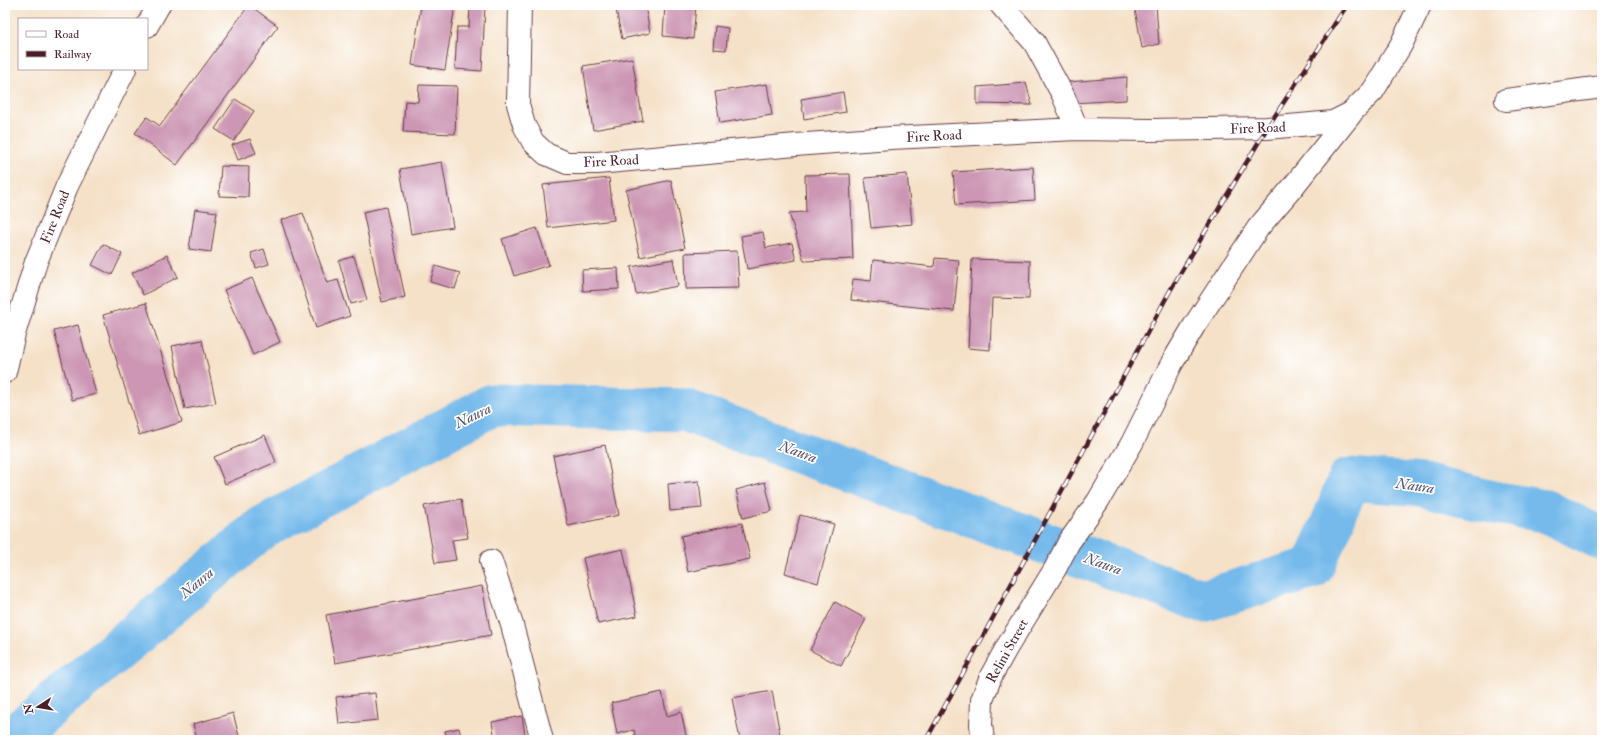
<svg xmlns="http://www.w3.org/2000/svg" width="1607" height="745" font-family="'IM FELL Double Pica',serif">
  <rect width="100%" height="100%" fill="#fff"/>
  <filter id="ink" filterUnits="userSpaceOnUse"><feTurbulence type="fractalNoise" baseFrequency=".025" numOctaves="2"/><feDisplacementMap in="SourceGraphic" scale="8" xChannelSelector="R" yChannelSelector="G"/><feConvolveMatrix kernelMatrix="1 2 1 2 8 2 1 2 1" color-interpolation-filters="sRGB"/></filter>
  <filter id="wash" filterUnits="userSpaceOnUse"><feTurbulence type="fractalNoise" baseFrequency=".012" numOctaves="4" result="noise"/><feDisplacementMap in="SourceGraphic" scale="16" xChannelSelector="R" yChannelSelector="G"/><feGaussianBlur stdDeviation="0.9" result="paint"/><feColorMatrix in="noise" values="0 0 0 0 0 0 0 0 0 0 0 0 0 0 0 0 0 1.4 0 .05"/><feComposite in="paint" operator="in"/></filter>
  <g filter="url(#wash)">
    <rect width="100%" height="100%" fill="#f5e1c8"/>
    <g fill="none" stroke-linecap="round" stroke-linejoin="round">
      <!-- river -->
      <path stroke="#74baeb" stroke-width="43" d="M10 740 263 527 492 405 684 410 1203 601 1312 568 1331 526 1349 479 1423 485 1497 503 1545 511 1602 539"/>
    </g>
    <g id="blocks">
      <!-- building -->
      <path fill="#cc96b4" d="M249 5 278 26 177 165 135 133 147 117 160 126Z
        M421 5H455L445 70 412 65Z
        M470 5H485L482 71 455 69 457 27H469Z
        M615 5H645L650 33 622 39Z
        M665 5H696L693 39 663 36Z
        M1151 5H1156L1159 44 1142 48 1135 9Z
        M715 26 728 28 726 50 713 49Z
        M632 58 643 121 593 130 583 66Z
        M1127 77 1126 100 1072 103 1068 82Z
        M1026 83 1032 105 977 104V87Z
        M767 84 772 115 720 123 715 92Z
        M419 85 457 86 455 134 403 132 405 101 418 102Z
        M843 92 846 112 804 119 801 99Z
        M235 99 254 111 234 141 215 129Z
        M250 139 256 153 238 160 232 145Z
        M442 162 453 227 411 234 400 169Z
        M221 166 249 167 248 197 219 196Z
        M1033 167 1035 200 956 205 953 172Z
        M850 174 853 259 804 261 789 213 806 212 805 175Z
        M907 174 912 224 871 228 865 178Z
        M609 178 614 220 548 228 543 185Z
        M671 180 685 248 640 257 626 190Z
        M386 207 405 297 382 302 363 212Z
        M195 209 217 212 211 252 189 249Z
        M303 213 327 283 338 280 350 316 316 328 281 220Z
        M537 228 549 265 514 276 502 239Z
        M763 232 766 248 792 243 796 260 747 269 741 236Z
        M103 244 122 254 112 275 92 265Z
        M264 249 269 264 256 268 251 253Z
        M737 251 739 288 686 289 685 253Z
        M167 255 178 277 143 295 132 273Z
        M354 256 367 300 351 304 339 261Z
        M935 258 959 260 954 311 851 300 853 279 871 281 873 260 934 267Z
        M673 259 678 286 636 294 631 267Z
        M972 259 1030 261 1029 299 992 298 990 350 968 348Z
        M435 266 460 273 455 289 430 282Z
        M618 268 619 289 583 291 582 270Z
        M252 278 280 342 253 355 224 290Z
        M146 303 182 422 139 435 103 315Z
        M78 325 96 394 72 400 54 331Z
        M202 340 216 403 185 409 172 346Z
        M265 435 276 462 225 484 214 457Z
        M605 445 619 515 568 526 553 456Z
        M699 481 702 508 670 511 668 484Z
        M765 482 772 511 743 518 736 490Z
        M461 499 468 538 452 540 456 560 435 563 424 506Z
        M800 515 834 524 818 583 785 573Z
        M742 523 750 559 688 572 681 536Z
        M623 549 637 616 598 624 583 558Z
        M482 586 491 635 335 663 326 615Z
        M835 602 866 619 841 666 810 650Z
        M772 691 781 740H740L732 698Z
        M662 692 667 716 681 712 687 740H636L634 730 617 734 611 703Z
        M375 693 378 720 339 724 336 697Z
        M233 713 240 740H197L193 724Z
        M522 716 526 740H495L492 722Z
        M459 728 462 740H447L445 731Z"/>
    </g>
  </g>
  <g filter="url(#ink)">
    <use href="#blocks" fill-opacity="0" stroke="#643c43" stroke-width="1"/>
    <g fill="none" stroke-linecap="round" stroke-linejoin="round">
      <defs>
        <path id="street" d="M520 5 518 104 524 125 533 142 546 154 567 163H597L807 144 891 138 1077 129 1150 130 1267 128 1333 122 1351 113 1373 91 1401 45 1420 5
          M1001 5 1034 42 1063 95 1077 129
          M147 26 159 5
          M1506 100 1602 87
          M5 372 14 334 36 262 67 186 125 69
          M491 561 512 625 542 740
          M983 740 981 725 982 700 991 676 1007 647 1055 569 1069 542 1098 501 1132 443 1172 363 1194 326 1258 228 1292 188 1351 114"/>
      </defs>
      <!-- street casing -->
      <use href="#street" stroke="#643c43" stroke-width="24"/>
      <!-- street -->
      <use href="#street" stroke="#fff" stroke-width="22"/>
      <defs>
        <path id="rail" d="M926 740 962 675 1171 289 1267 128 1347 5"/>
      </defs>
      <!-- rail casing -->
      <use href="#rail" stroke="#4a1f2b" stroke-width="4.5"/>
      <!-- rail -->
      <use href="#rail" stroke="#fff" stroke-width="3" stroke-dasharray="9" stroke-linecap="butt"/>
    </g>
  </g>
  <g text-anchor="middle" dominant-baseline="central" stroke-width="3.5" stroke-linejoin="round" paint-order="stroke">
    <!-- street labels -->
    <g font-size="14" fill="#4a1f2b" stroke="#fff">
      <text transform="translate(1258 128) rotate(-2)">Fire Road</text>
      <text transform="translate(934 136) rotate(-3)">Fire Road</text>
      <text transform="translate(611 161) rotate(-3)">Fire Road</text>
      <text transform="translate(55 217) rotate(-68)">Fire Road</text>
      <text transform="translate(1007 651) rotate(-61)">Relini Street</text>
    </g>
    <!-- water labels -->
    <g font-size="15" font-style="italic" fill="#59556e" stroke="#fff">
      <text transform="translate(473 416) rotate(-26)">Naura</text>
      <text transform="translate(798 452) rotate(20)">Naura</text>
      <text transform="translate(1415 486) rotate(8)">Naura</text>
      <text transform="translate(1103 564) rotate(20)">Naura</text>
      <text transform="translate(197 583) rotate(-40)">Naura</text>
    </g>
  </g>
  <!-- margin -->
  <rect width="1607" height="745" fill="none" stroke="#fff" stroke-width="20"/>
  <!-- legend -->
  <rect x="18" y="18" width="130" height="52" fill="#ffffff" stroke="#b7a5aa"/>
  <rect x="26" y="31" width="20" height="6" fill="#ffffff" stroke="#b7a5aa"/>
  <text x="54" y="38" font-size="12" fill="#4a1f2b">Road</text>
  <rect x="26" y="51" width="20" height="6" fill="#4a1f2b" stroke="#b7a5aa"/>
  <text x="54" y="58" font-size="12" fill="#4a1f2b">Railway</text>
  <!-- north arrow -->
  <g transform="translate(38 707) rotate(258)" stroke="#ffffff" stroke-width="3" paint-order="stroke">
  <path d="M0-3L7 15L0 10L-7 15Z" fill="#4a1f2b"/>
  <text y="-6" font-size="11" font-weight="bold" text-anchor="middle" fill="#4a1f2b">N</text>
  </g>
</svg>
